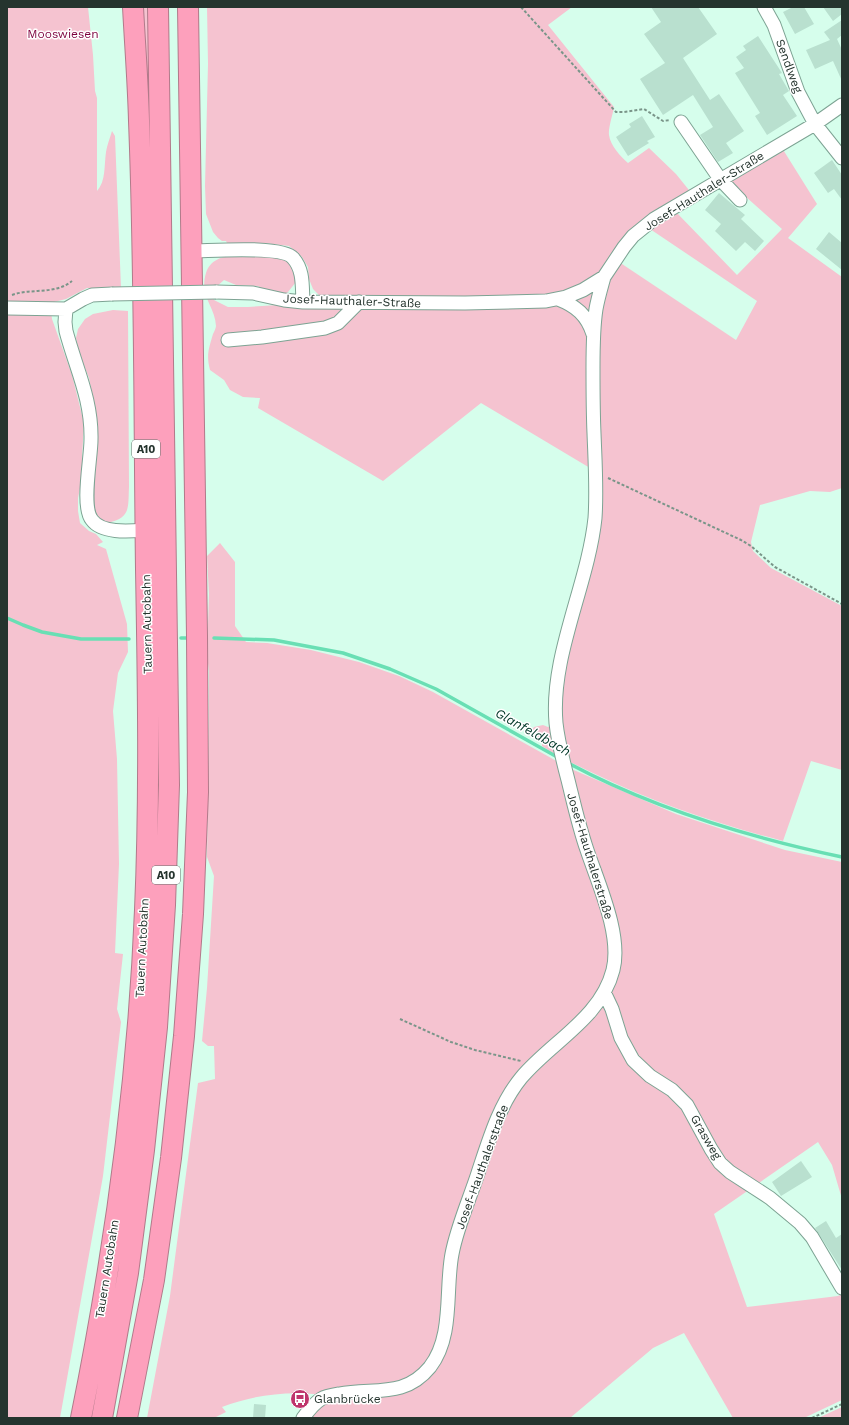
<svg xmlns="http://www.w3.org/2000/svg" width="849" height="1425" font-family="'Work Sans',sans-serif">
  <rect width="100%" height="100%" fill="#d6feec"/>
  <!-- green -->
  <path fill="#f5c3d0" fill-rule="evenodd" d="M7 7H88L93 55 95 91 97 98V191C106 181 104 166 106 152 107 145 110 138 112 131L115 136 121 288H87L66 299 50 303 52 319 72 375 84 423 82 458V478L78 498V511L80 523 89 531 96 534 103 542 97 545 106 549 127 624 128 652 118 673 113 711 117 759 119 864 115 953 123 954 117 1009 121 1022 103 1176 60 1418H7Z
    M142 7H149L154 340Z
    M207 7H572L548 25 614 107C613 114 608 128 609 135 610 145 621 157 628 163L649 148 676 174 697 200 676 212 737 275 782 229 727 180 782 148 817 204 788 238 842 277V488L830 492 810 491 760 505 751 542 753 551 771 568 842 606V770L811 761 783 841C718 824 654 803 593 773 576 765 558 757 542 746V743L534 736 532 730 534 727 543 725 548 727 550 726 589 528 590 468 481 403 383 481 258 408 260 398 243 397 230 390 224 380 210 370C206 355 209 348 213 334 214 332 216 328 216 326 215 306 199 297 206 273 213 251 243 255 260 256 267 256 278 254 284 258 293 264 295 271 296 282L288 292 283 295 266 291 258 286 236 285 224 280 215 288 214 300 228 307H248L278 305 320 296 313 289 309 279 308 267 302 257 289 246 264 243 228 245 226 241H222L218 238 213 232 206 214 205 186 208 64ZM650 229 757 301 736 340 619 262 640 236Z
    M113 310 128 311 129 487C128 508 131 518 107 523 98 518 94 513 93 502L95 411 89 378 79 353 76 338 78 329 85 319 93 314Z
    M220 543 235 562V626L246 642 267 643 311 650 359 662 399 676 433 692 569 768 676 814 785 850 842 862V1199L832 1165 818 1142 714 1214 747 1307 838 1296 842 1294V1400L804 1418H733L684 1333 653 1348 570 1418H307L323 1403 314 1394C283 1391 251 1396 222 1407L226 1412 214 1418H147L170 1296 198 1083 215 1079 214 1046H208L202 1041 207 988 214 876 207 857 209 719V671L207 655 209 594 207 556Z
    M842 1407V1418H818Z"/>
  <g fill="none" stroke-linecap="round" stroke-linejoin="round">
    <!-- stream -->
    <path stroke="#69dfb4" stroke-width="3.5" d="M7 618 23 625 42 632 81 639H129
      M181 638H188
      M214 638 274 640 343 653 390 669 436 689 559 758
      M568 763C654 809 747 837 842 857"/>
  </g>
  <!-- building -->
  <path fill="#b9e0cf" d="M651 7H698L717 34 683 58 710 100 719 94 744 131 726 143 733 153 718 162 700 135 713 127 693 95 663 115 640 79 665 63 644 34 661 22Z
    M793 7H804L814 24 795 34 783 12Z
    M823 7H842V14L833 21Z
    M842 20V35L837 39 842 50V81L833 61 815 69 806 50 830 40 824 32Z
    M758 36 782 73 779 74 789 91 783 95 797 116 767 135 755 116 760 113 735 73 744 68 736 57 746 50 743 46Z
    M642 116 655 137 647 141 649 143 628 156 616 137 631 127 629 124Z
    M832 160 842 175V200L834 189 828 193 814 173Z
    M719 193 745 215 741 219 764 241 755 251 745 242 736 251 715 231 721 224 705 210Z
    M829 232 842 243V270L816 249Z
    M801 1161 812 1177 781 1196 772 1182Z
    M826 1221 836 1238 842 1234V1270L815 1228Z
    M254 1404 266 1405 265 1418H253Z"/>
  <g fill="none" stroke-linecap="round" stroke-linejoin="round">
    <defs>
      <path id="minor" d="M764 7 774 25 798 92 815 124 842 158
        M681 122 720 179 740 200
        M191 251C211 251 282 245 293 258 304 270 302 287 303 302
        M216 292 253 293 284 300 303 302 465 303 546 301 566 297 583 290 604 277 624 247 633 236 654 219 815 124 842 105
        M558 299C576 306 587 315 593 334
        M7 308 66 309 83 299 92 295 112 294
        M66 309 65 322 66 331C76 369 92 399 91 440 91 458 81 507 92 520 102 534 131 531 146 530
        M228 340 262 337 325 328 338 323 359 302
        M604 992 612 1009 621 1038 633 1060 650 1076 672 1090 687 1105 711 1149 720 1163 730 1172 770 1198 800 1223 812 1237 842 1288
        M303 1418C308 1411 313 1404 321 1399 326 1396 333 1395 339 1394 373 1387 404 1399 430 1367 454 1336 445 1290 452 1254 457 1227 470 1198 478 1173 489 1140 499 1105 521 1078 551 1042 601 1018 613 970 622 935 598 883 587 850 579 827 574 804 568 780 563 761 558 742 556 723 550 656 588 585 595 518 597 490 595 461 594 433 593 411 593 389 593 368 593 348 593 328 596 309 598 298 601 288 604 277"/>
      <path id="highway" d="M81 1418C115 1251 138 1081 145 910 150 796 148 683 146 569 144 419 145 270 139 121 138 83 135 45 133 7
        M102 1418 128 1273 144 1150 157 1027 165 905 169 785 158 7
        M127 1418 154 1280 171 1158 184 1036 193 914 198 792 197 636 188 7"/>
    </defs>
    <!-- minor casing -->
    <use href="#minor" stroke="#7da393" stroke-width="15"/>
    <!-- highway casing -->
    <use href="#highway" stroke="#b17a8a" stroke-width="22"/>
    <!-- path -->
    <path stroke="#7a9589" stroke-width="2" stroke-dasharray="3 2" stroke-linecap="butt" d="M521 7 616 112H624L644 109 663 121 670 120
      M12 295C31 288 55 295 72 281
      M608 478 741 540 751 546 775 567 842 604
      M400 1019 451 1042 475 1050 521 1061
      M812 1418 842 1404"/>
    <!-- minor -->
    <use href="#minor" stroke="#fff" stroke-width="13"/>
    <!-- highway -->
    <use href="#highway" stroke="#fda0bc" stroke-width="20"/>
    <defs>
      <path id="minor-bridge" d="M112 294 216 292"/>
    </defs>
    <!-- minor-bridge casing -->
    <use href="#minor-bridge" stroke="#7da393" stroke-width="15" stroke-linecap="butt"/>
    <!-- minor-bridge -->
    <use href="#minor-bridge" stroke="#fff" stroke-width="13"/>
  </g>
  <!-- icons -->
  <defs>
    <symbol id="bus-disc" viewBox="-11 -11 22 22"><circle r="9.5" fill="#bf346c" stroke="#fff"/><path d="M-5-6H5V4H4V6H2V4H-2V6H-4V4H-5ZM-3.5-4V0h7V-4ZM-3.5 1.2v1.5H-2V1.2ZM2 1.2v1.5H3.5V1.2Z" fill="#fff"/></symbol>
  </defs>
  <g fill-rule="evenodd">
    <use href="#bus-disc" x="289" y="1388" width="22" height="22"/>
  </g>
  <g text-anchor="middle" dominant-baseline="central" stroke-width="3" stroke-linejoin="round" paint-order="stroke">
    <!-- shield labels -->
    <g fill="#fff" stroke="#66716d" stroke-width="1">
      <rect x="132" y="440" width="28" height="18" rx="3"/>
      <rect x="152" y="866" width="28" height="18" rx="3"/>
    </g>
    <g font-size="11" font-weight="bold" fill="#25342e">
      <text x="146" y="449">A10</text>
      <text x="166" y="875">A10</text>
    </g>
    <!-- park labels -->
    <g font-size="12" fill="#7c003d" stroke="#fff">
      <text x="63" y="34">Mooswiesen</text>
    </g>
    <!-- street labels -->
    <g font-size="12" fill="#25342e" stroke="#fff">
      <text transform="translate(789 66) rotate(70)">Sendlweg</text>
      <text transform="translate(704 191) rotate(-32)">Josef-Hauthaler-Straße</text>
      <text transform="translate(352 301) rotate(2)">Josef-Hauthaler-Straße</text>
      <text transform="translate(147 624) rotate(-91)">Tauern Autobahn</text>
      <text transform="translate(590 856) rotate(73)">Josef-Hauthalerstraße</text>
      <text transform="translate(142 948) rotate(-87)">Tauern Autobahn</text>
      <text transform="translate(706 1137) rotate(60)">Grasweg</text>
      <text transform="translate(482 1167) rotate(-70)">Josef-Hauthalerstraße</text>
      <text transform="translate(107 1269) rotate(-81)">Tauern Autobahn</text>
    </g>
    <!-- poi labels -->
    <g font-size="12" fill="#25342e" stroke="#fff" text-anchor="start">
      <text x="314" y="1399">Glanbrücke</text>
    </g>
    <!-- water labels -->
    <g font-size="13" font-style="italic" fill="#003727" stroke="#fff">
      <text transform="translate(533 732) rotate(29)">Glanfeldbach</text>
    </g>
  </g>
  <!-- border -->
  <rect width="849" height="1425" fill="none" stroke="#25342e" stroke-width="16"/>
</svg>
